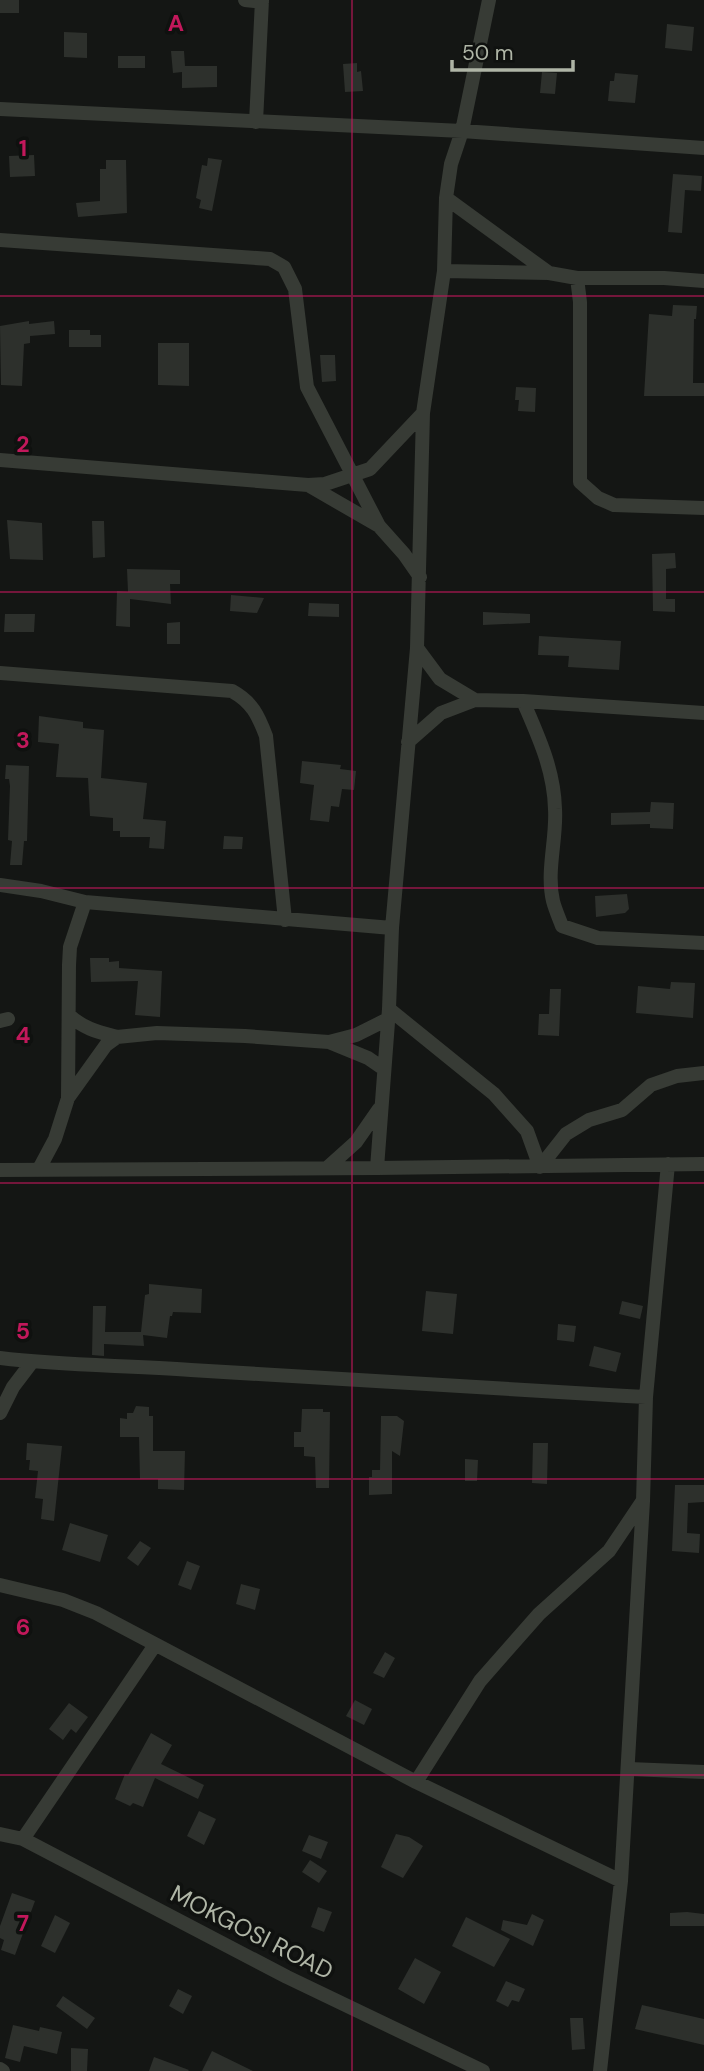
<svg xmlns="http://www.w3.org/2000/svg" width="704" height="2071" font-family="'DM Sans',sans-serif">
  <rect width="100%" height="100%" fill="#141614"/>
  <!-- building -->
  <path fill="#2d302c" d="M0 0H19V13H0Z
    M667 24 694 27 692 51 665 48Z
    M64 32 87 33V58L64 57Z
    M171 51H184L185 66H217V87L182 88V72L173 73Z
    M118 56H145V68H118Z
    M357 63V72L361 71 363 91 345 92 343 64Z
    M542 72 557 73 555 94 540 93Z
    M615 73 638 75 635 103 608 101 610 81H614Z
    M34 155 35 176 10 177 9 156Z
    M208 158 222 160 212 211 199 208 201 200 196 198 202 165 207 166Z
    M106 160H126L127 213 78 217 76 203 100 201V169H106Z
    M673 174 702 176 701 191 685 190 682 233 668 232Z
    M673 305 697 306 696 319H694L693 383H704V396H644L649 314 672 316Z
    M29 321V324L54 321 55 334 30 336V343L24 344 22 386 1 385 0 326Z
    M69 330H90V335H101V347H69Z
    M158 343H189V386L158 385Z
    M320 355H335L336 381 322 382Z
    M516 387 536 388 535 412 518 411 519 400H515Z
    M7 520 42 523 43 560 10 559Z
    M92 521H104L105 557 93 558Z
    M675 553 676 568 666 569V599H675V612L653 611 652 554Z
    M127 569 180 570V584H170L171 604 130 599V627L116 626 117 591 128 592Z
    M231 595 264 598 257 613 230 611Z
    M309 603 339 604V617L308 616Z
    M483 612 530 614V623L483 625Z
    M5 614H35L34 632H4Z
    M180 622V644H167V623Z
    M539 636 621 641 619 670 568 667 569 656 538 655Z
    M39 716 83 722V728L104 730 101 778 147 783 143 819 166 821 164 849 149 848 150 837H120V831H113V818L90 816 88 778 56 777 59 744 38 742Z
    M302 761 341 765 340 769 356 771 354 790 342 789 339 807 331 806 329 822 310 820 314 785 300 783Z
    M6 765 29 766 27 841H24L22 865H10L12 841 8 840 10 786 9 779H5Z
    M651 802 674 803 673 829 650 828V824L611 825V813L650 812Z
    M224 836 243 837 242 849H223Z
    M627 894 629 909 625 913 596 917 595 896Z
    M90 958H109V962L119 961V968L162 971 160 1017 135 1015 138 981 91 982Z
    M671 982 695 983 693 1018 636 1013 638 986 670 989Z
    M550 989H561L559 1036 538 1035 539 1014H549Z
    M149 1284 202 1289 201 1313 173 1312 172 1316H170L167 1338 143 1335 144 1346 104 1344V1356L92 1355 93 1306H106L105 1332H141L145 1295 149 1294Z
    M426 1291 457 1294 453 1334 422 1331Z
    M622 1301 643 1306 640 1319 619 1314Z
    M558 1324 576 1326 574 1342 557 1340Z
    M594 1346 621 1353 616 1372 589 1366Z
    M136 1406 149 1407V1416H153V1451H185L184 1490 158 1489V1479H140L139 1437H120V1418L127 1419V1413H133Z
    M302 1409H323V1412H330L329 1488H316L315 1457 304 1456V1447H294V1432H301Z
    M381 1416H397L404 1421 400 1456 392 1451V1494L369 1495V1477H372V1470H380Z
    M27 1443 62 1446 54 1521 41 1519 43 1499 35 1498 38 1471 29 1470 30 1460H26Z
    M533 1443H548L547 1484 532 1483Z
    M465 1459 478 1460 477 1481H465Z
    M675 1485H704V1502L688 1503 687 1533 700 1534 699 1553 672 1551Z
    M70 1523 108 1535 100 1562 62 1550Z
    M140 1541 151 1548 138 1566 127 1558Z
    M187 1561 200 1566 191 1590 178 1585Z
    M241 1584 260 1589 255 1610 236 1604Z
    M385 1652 395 1658 384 1678 373 1673Z
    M355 1700 372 1709 364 1725 346 1716Z
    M69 1703 88 1717 76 1733 71 1729 63 1740 49 1729Z
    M151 1733 172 1745 161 1764 204 1785 198 1799 155 1778 143 1807 133 1803 130 1806 115 1799 125 1774 128 1775Z
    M199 1811 216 1819 204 1845 187 1836Z
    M396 1834 409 1837 423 1846 403 1878 381 1867Z
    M309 1835 328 1842 321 1859 302 1851Z
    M310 1860 327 1871 319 1883 302 1872Z
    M12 1893 35 1901 15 1955 1 1950 4 1940 0 1938V1926Z
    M318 1907 332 1912 324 1932 311 1927Z
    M687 1912 704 1914V1926H670V1913Z
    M532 1914 544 1920 533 1946 501 1930 503 1920 527 1925Z
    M55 1915 70 1923 55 1953 41 1946Z
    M466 1917 510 1939 494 1967 452 1946Z
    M415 1958 441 1972 424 2004 398 1989Z
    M506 1981 525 1989 519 2002 512 2000 508 2007 496 2001Z
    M178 1989 192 1996 183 2014 169 2006Z
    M63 1996 95 2018 87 2029 56 2006Z
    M642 2005 704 2019V2045L635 2029Z
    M570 2018H583L585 2049 572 2050Z
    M13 2025 39 2031 40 2027 62 2032 57 2054 24 2046 20 2062 5 2058Z
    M71 2048 88 2049 87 2071H71Z
    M212 2051 253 2071H202Z
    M154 2057 189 2070 188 2071H149Z"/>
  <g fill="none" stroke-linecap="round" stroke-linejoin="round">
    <!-- minor -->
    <path stroke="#373b35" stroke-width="14" d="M245 0 262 2
      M0 109 462 131 704 148
      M256 122 262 0
      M446 198 549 273
      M0 240 270 259 284 267 295 289 307 387 379 526
      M444 271 549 273 577 278H664L704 281
      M577 278 580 302V482L598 498 614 505 704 508
      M0 460 308 485 325 484 370 469 423 413
      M308 485 379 526 404 554 420 577
      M417 648 440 679 475 700
      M0 673 232 691C252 702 258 715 266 736L285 920
      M523 701C538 736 554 769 555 809 557 838 546 871 553 901 555 909 559 918 562 926L598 938 704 943
      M408 742 441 713 475 700 523 701 704 713
      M0 885 41 891 85 902 392 928
      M389 1009 494 1094 527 1131 540 1167
      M69 1015C84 1029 98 1032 117 1037
      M0 1021 8 1019
      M329 1042 368 1058 384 1069
      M68 1098 106 1045 117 1037 157 1033 245 1036 329 1042 356 1035 388 1019
      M540 1167 566 1134 589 1120 622 1110 651 1085 677 1076 704 1073
      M327 1168 356 1142 379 1109
      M377 1168 704 1164
      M39 1169 55 1139 68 1098 69 965 70 947 85 902
      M0 1170 377 1168 389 1009 392 928 417 648 423 413 444 271 446 198 451 164 462 131 489 0
      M0 1358C63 1366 127 1365 191 1370 342 1380 494 1389 646 1397
      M0 1413 13 1387 32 1362
      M0 1585 63 1600 96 1613 416 1782 621 1881
      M629 1769 704 1772
      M416 1782 480 1681 539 1614 609 1551 642 1502
      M0 1834 23 1839 287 1977 483 2071
      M23 1839 155 1645
      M0 2069 3 2071
      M600 2071 621 1881 643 1501 646 1397 668 1164"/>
  </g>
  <!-- grid -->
  <path fill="none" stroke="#c2185b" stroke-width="2" stroke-opacity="0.55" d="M352 0V2071M0 296H704M0 592H704M0 888H704M0 1183H704M0 1479H704M0 1775H704"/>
  <g text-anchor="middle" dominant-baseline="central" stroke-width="7" stroke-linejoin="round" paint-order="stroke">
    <!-- street labels -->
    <g font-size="24" fill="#afb5a6" stroke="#0f110f">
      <text transform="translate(252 1932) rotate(27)">MOKGOSI ROAD</text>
    </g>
  </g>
  <g font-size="23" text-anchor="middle" font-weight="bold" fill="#c2185b" stroke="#0f110f" stroke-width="7" stroke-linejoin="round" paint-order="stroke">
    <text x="176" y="31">A</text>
    <text x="23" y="156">1</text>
    <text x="23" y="452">2</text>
    <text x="23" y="748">3</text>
    <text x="23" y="1043">4</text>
    <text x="23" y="1339">5</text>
    <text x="23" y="1635">6</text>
    <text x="23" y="1931">7</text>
  </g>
  <!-- scale -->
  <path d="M452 60v10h121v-10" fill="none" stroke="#afb5a6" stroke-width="3.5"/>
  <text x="462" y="60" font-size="21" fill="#afb5a6" stroke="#0f110f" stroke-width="5" paint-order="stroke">50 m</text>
</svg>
